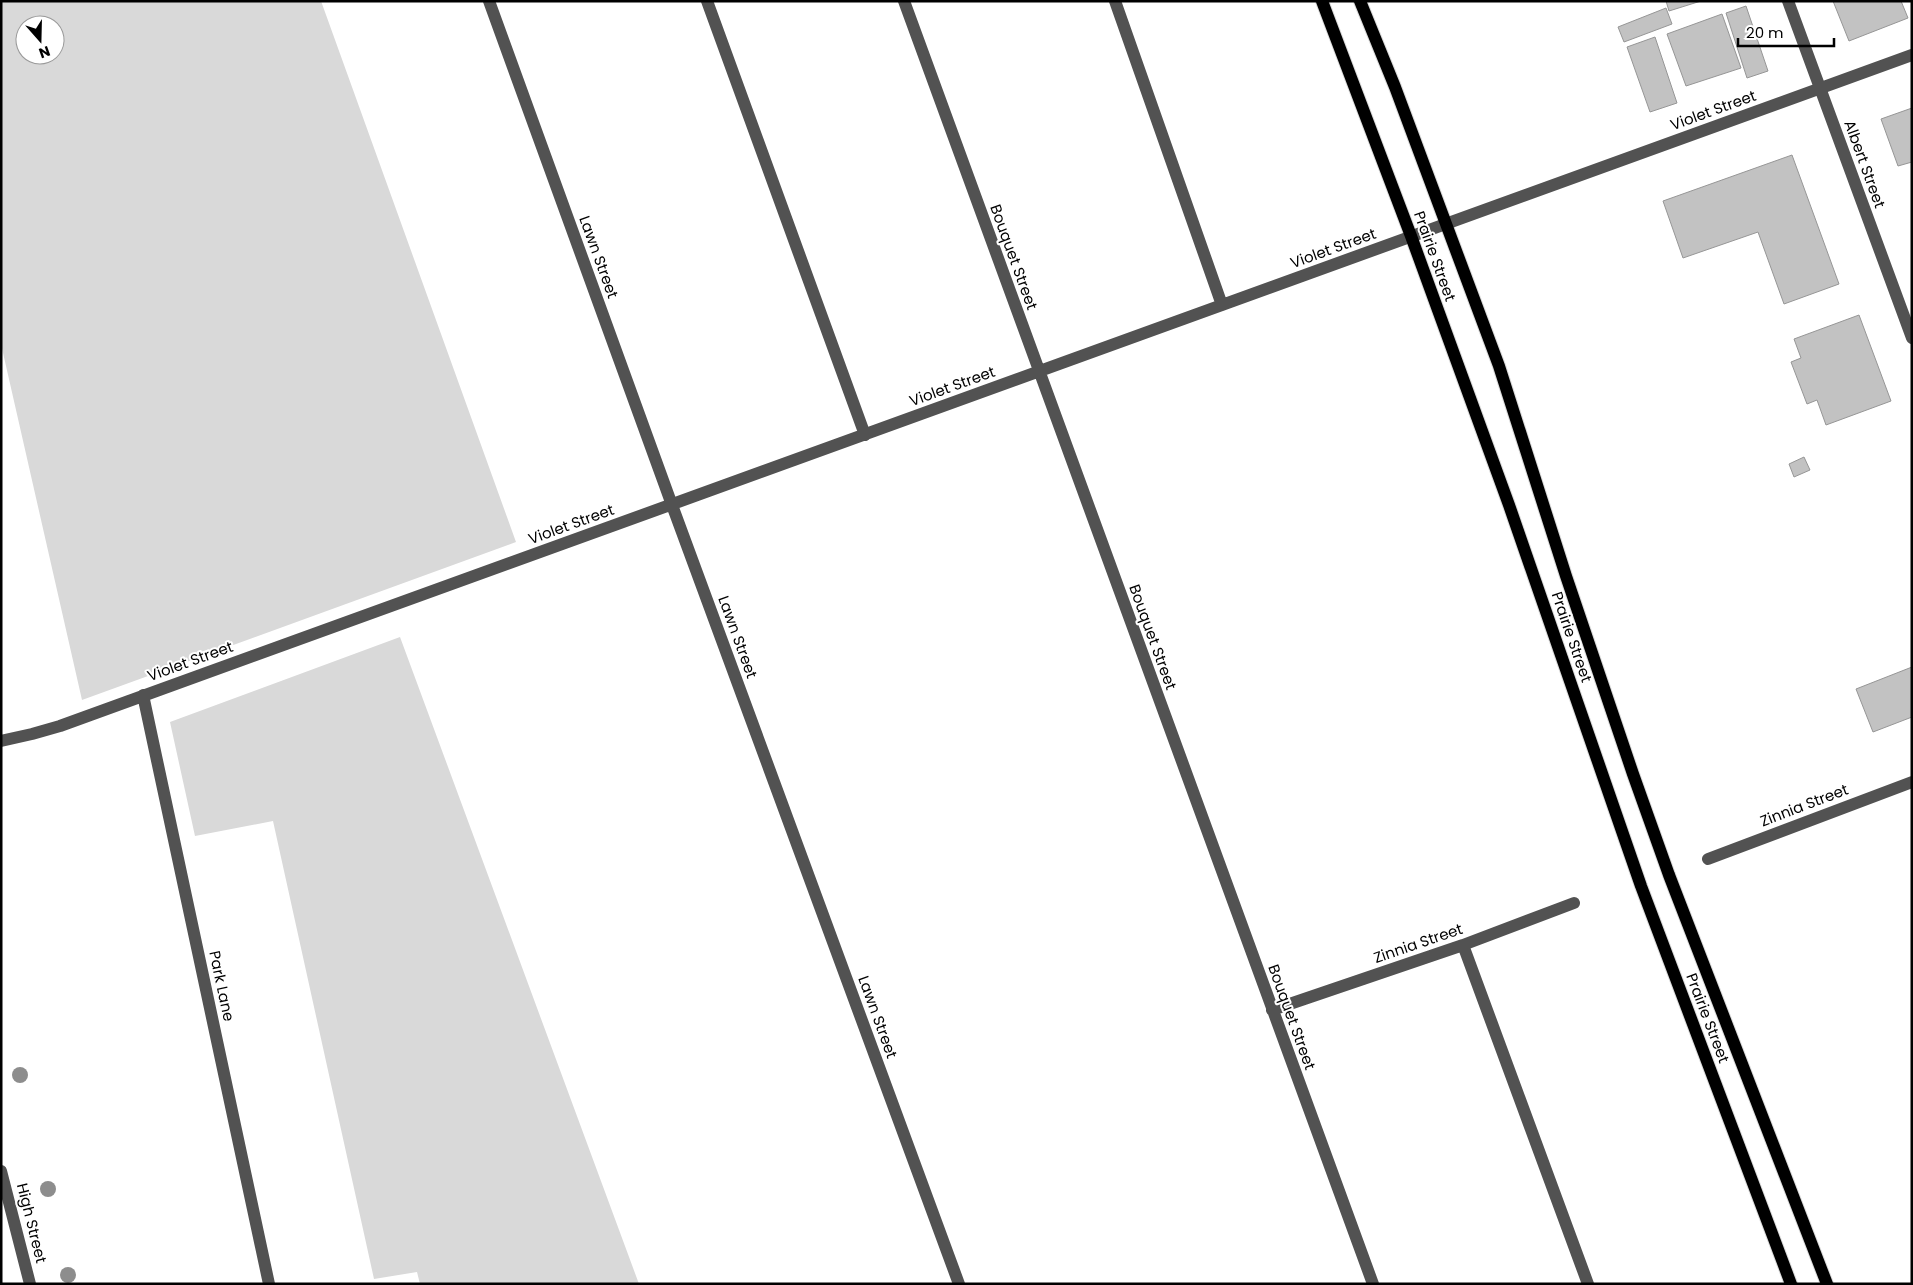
<svg xmlns="http://www.w3.org/2000/svg" width="1913" height="1285" font-family="Poppins,sans-serif">
  <rect width="100%" height="100%" fill="#fff"/>
  <!-- green -->
  <path fill="#d9d9d9" fill-rule="evenodd" d="M1 1H321L516 542 82 700 1 344ZM25 25H55V55H25Z
    M400 637 639 1284H420L417 1272 374 1279 273 821 195 836 170 722Z"/>
  <!-- building -->
  <path fill="#c2c2c2" stroke="#969696" d="M1666 1H1701L1669 11Z
    M1833 1H1901L1908 18 1849 41Z
    M1746 6 1768 71 1747 78 1726 13Z
    M1666 8 1672 24 1624 42 1618 27Z
    M1722 14 1741 68 1686 86 1667 34Z
    M1655 37 1677 103 1650 112 1627 47Z
    M1912 108V162L1898 166 1881 119Z
    M1792 155 1839 284 1784 304 1758 232 1683 258 1663 201Z
    M1859 315 1891 401 1826 425 1817 400 1807 404 1791 362 1801 358 1794 339Z
    M1804 457 1810 470 1794 477 1789 464Z
    M1912 667V717L1873 732 1856 689Z"/>
  <g fill="none" stroke-linecap="round" stroke-linejoin="round">
    <defs>
      <path id="major" d="M1322 1 1411 236 1509 505 1641 886 1791 1284
        M1360 1 1395 87 1499 366 1566 576 1633 774 1669 875 1827 1284"/>
    </defs>
    <!-- major casing -->
    <use href="#major" stroke="#dbdbdb" stroke-width="14"/>
    <!-- minor -->
    <path stroke="#525252" stroke-width="12" d="M489 1 672 505 959 1284
      M707 1 865 435
      M904 1 1373 1284
      M1115 1 1222 305
      M1788 1 1912 338
      M143 695 269 1284
      M1 741 32 734 60 726 1912 55
      M1708 859 1912 782
      M1463 945 1588 1284
      M1272 1010 1463 945 1574 903
      M1 1171 30 1284"/>
    <!-- major -->
    <use href="#major" stroke="#000" stroke-width="12"/>
  </g>
  <!-- trees -->
  <g fill="#8d8d8d">
    <circle cx="20" cy="1075" r="8"/>
    <circle cx="48" cy="1189" r="8"/>
    <circle cx="68" cy="1275" r="8"/>
  </g>
  <g text-anchor="middle" dominant-baseline="central" stroke-width="4" stroke-linejoin="round" paint-order="stroke">
    <!-- street labels -->
    <g font-size="15" fill="#000" stroke="#fff">
      <text transform="translate(1713 110) rotate(-20)">Violet Street</text>
      <text transform="translate(1865 164) rotate(70)">Albert Street</text>
      <text transform="translate(1333 248) rotate(-20)">Violet Street</text>
      <text transform="translate(1435 256) rotate(70)">Prairie Street</text>
      <text transform="translate(599 257) rotate(70)">Lawn Street</text>
      <text transform="translate(1014 257) rotate(70)">Bouquet Street</text>
      <text transform="translate(952 386) rotate(-20)">Violet Street</text>
      <text transform="translate(571 524) rotate(-20)">Violet Street</text>
      <text transform="translate(738 637) rotate(70)">Lawn Street</text>
      <text transform="translate(1153 637) rotate(70)">Bouquet Street</text>
      <text transform="translate(1572 637) rotate(71)">Prairie Street</text>
      <text transform="translate(190 661) rotate(-20)">Violet Street</text>
      <text transform="translate(1804 805) rotate(-21)">Zinnia Street</text>
      <text transform="translate(1418 943) rotate(-19)">Zinnia Street</text>
      <text transform="translate(222 986) rotate(78)">Park Lane</text>
      <text transform="translate(878 1017) rotate(70)">Lawn Street</text>
      <text transform="translate(1292 1017) rotate(70)">Bouquet Street</text>
      <text transform="translate(1708 1018) rotate(69)">Prairie Street</text>
      <text transform="translate(32 1223) rotate(76)">High Street</text>
    </g>
  </g>
  <!-- border -->
  <rect width="1913" height="1285" fill="none" stroke="#000000" stroke-width="5"/>
  <!-- north arrow -->
  <g transform="translate(40 40) rotate(160)"><circle r="24" fill="#ffffff" stroke="#999999"/>
  <path d="M0-4L9 19L0 12L-9 19Z" fill="#000000"/>
  <text y="-8" font-size="14" font-weight="bold" text-anchor="middle" fill="#000000">N</text>
  </g>
  <!-- scale -->
  <path d="M1738 38v8h96v-8" fill="none" stroke="#000000" stroke-width="2.5"/>
  <text x="1746" y="38" font-size="15" fill="#000000" stroke="#ffffff" stroke-width="4" paint-order="stroke">20 m</text>
</svg>
